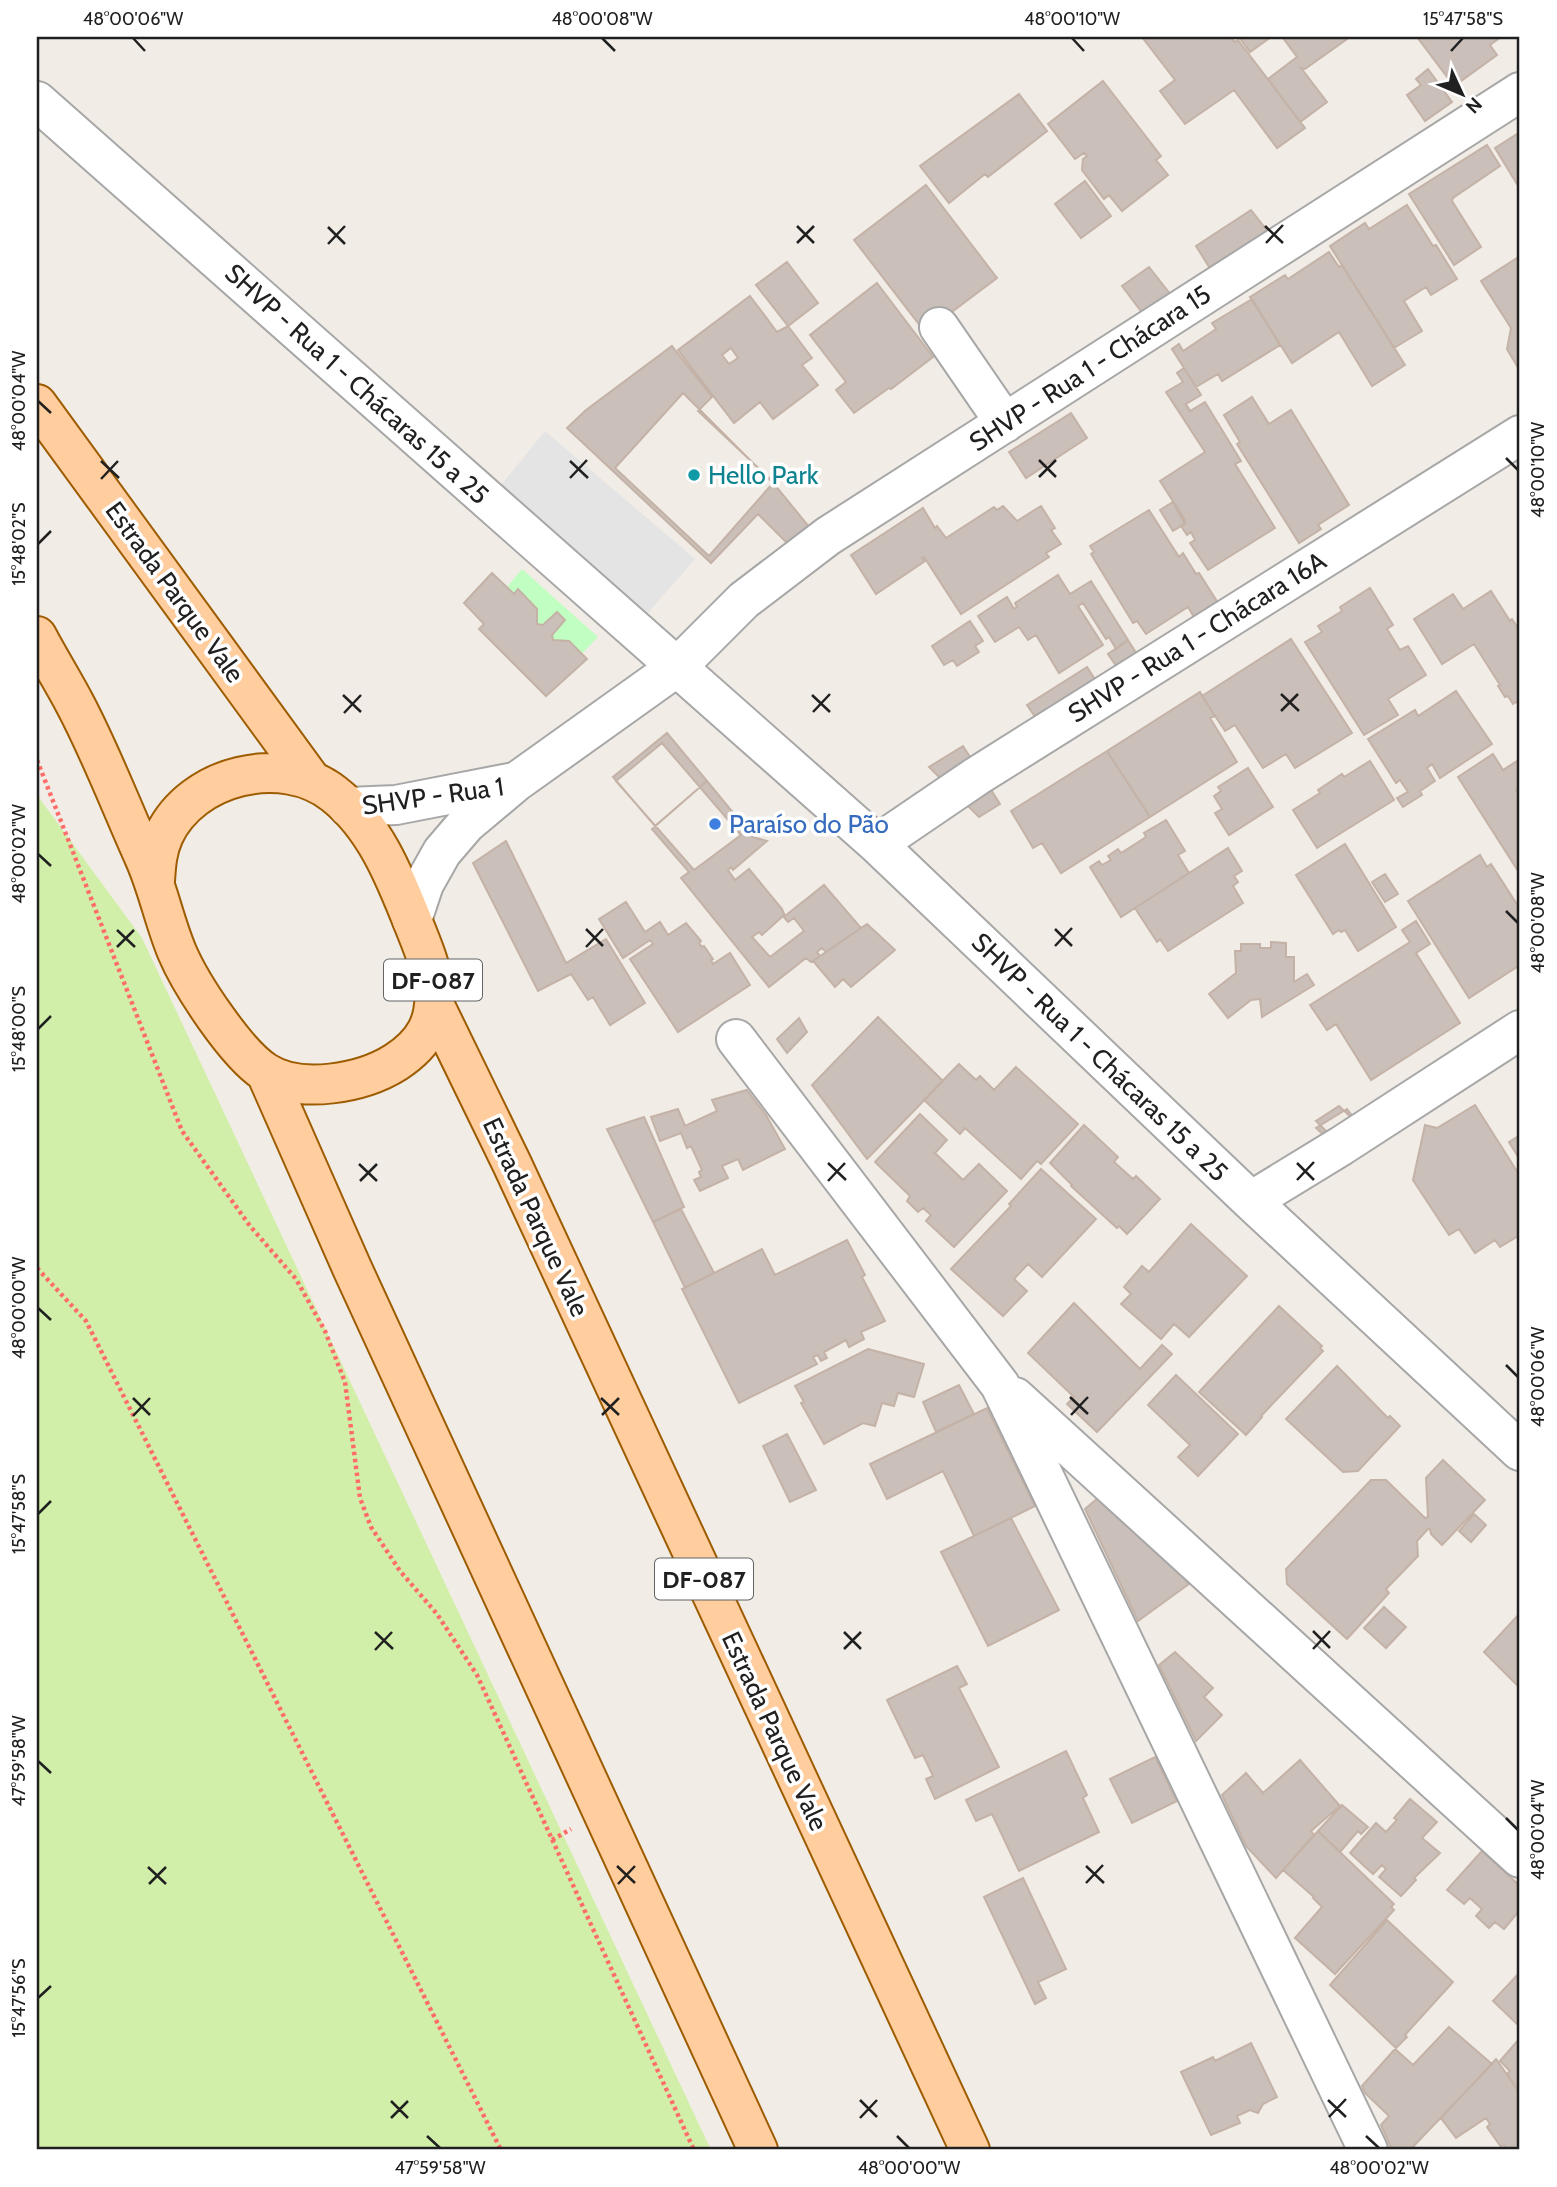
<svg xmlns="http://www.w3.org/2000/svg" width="1557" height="2187" font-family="Cabin,sans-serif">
  <rect width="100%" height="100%" fill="#f1ede6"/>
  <!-- grass -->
  <path fill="#d1efa9" d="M37 795 142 938 711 2150H37Z"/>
  <!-- park -->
  <path fill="#c1fec1" d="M522 569 598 637 557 679 485 614Z"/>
  <!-- parking -->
  <path fill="#e4e4e4" d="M545 431 695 559 641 621 493 495Z"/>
  <!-- building -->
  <path fill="#cabfb9" stroke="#c4b2a7" stroke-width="2" fill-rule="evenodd" d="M1142 37H1230L1235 42 1238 40 1305 128 1277 148 1234 90 1185 124 1160 91 1175 80Z
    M1239 37H1271L1250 52Z
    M1278 37H1350L1305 69 1301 68 1327 102 1300 122 1268 79 1297 57 1283 38Z
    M1417 37H1501L1490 45 1497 55 1454 86Z
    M1428 69 1452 102 1425 121 1407 95 1421 85 1416 79Z
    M1103 81 1161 156 1156 160 1168 175 1122 211 1109 195 1104 199 1082 170 1083 159 1087 156 1084 153 1075 159 1048 124Z
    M1019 94 1047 131 988 177 985 174 949 203 920 166Z
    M1520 132V189L1495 148Z
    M1487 145 1500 166 1453 198 1452 201 1481 247 1454 265 1409 194Z
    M1085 181 1111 216 1081 238 1055 204Z
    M926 185 997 278 925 332 854 240Z
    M1407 205 1433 246 1436 245 1457 279 1431 295 1426 287 1404 301 1422 331 1394 348 1330 246 1365 223 1369 229Z
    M1251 210 1269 233 1211 270 1196 246Z
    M1329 252 1339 267 1342 265 1405 365 1372 386 1339 332 1292 363 1250 297 1285 275 1288 279Z
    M1520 256V371L1507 349 1511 328 1481 281Z
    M787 262 818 303 788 326 756 285Z
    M1149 267 1171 295 1143 314 1122 286Z
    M877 283 933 357 891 389 889 388 854 413 836 390 846 382 810 335Z
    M750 296 777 332 788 326 812 358 802 365 818 385 773 419 760 402 734 423 678 350ZM731 348 738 358 729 364 722 355Z
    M1252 299 1280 345 1222 381 1218 374 1196 387 1172 349 1179 344 1183 351 1216 329 1212 323Z
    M672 346 712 397 698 411 770 479 810 528 787 543 758 514 711 563 567 428 586 410Z
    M1184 368 1201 395 1186 404 1190 411 1205 402 1241 461 1235 464 1275 528 1208 570 1190 543 1195 540 1191 532 1187 535 1181 526 1185 524V520L1160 481 1205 452 1166 392 1183 382 1177 373Z
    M683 393 773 483 709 556 615 468Z
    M1252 397 1269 424 1291 410 1349 505 1318 525 1321 529 1299 543 1237 444 1240 442 1224 415Z
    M1071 413 1087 438 1026 478 1009 452Z
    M1173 502 1185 524 1173 531 1160 510Z
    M1003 506 1017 521 1041 506 1055 528 1051 530 1061 544 1046 553 1049 557 961 614 924 557 922 558 925 561 876 594 851 555 923 508 935 528 937 526 946 538 994 507 997 510Z
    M1149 510 1179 557 1183 553 1196 574 1199 573 1225 614 1201 629 1188 607 1146 634 1137 621 1133 623 1091 554 1094 552 1090 546Z
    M492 573 514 594 518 589 537 609V624L543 625 557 612 565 620 552 635 553 640 569 641 587 659 546 696 479 629 484 624 464 603Z
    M1058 575 1070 594 1091 581 1128 640 1116 649 1109 637 1106 639 1083 603 1078 606 1103 645 1059 673 1036 635 1028 640 1019 627 995 642 978 616 1007 597 1014 609 1017 607 1015 603Z
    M1370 588 1393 625 1387 629 1400 650 1408 646 1426 675 1388 699 1398 715 1364 735 1305 642 1322 632 1318 626 1342 611 1340 607Z
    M1491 591 1510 621 1512 619 1520 631V700L1513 704 1508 696 1505 697 1498 686 1500 685 1474 644 1442 664 1414 619 1453 594 1463 609Z
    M970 621 983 641 975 646 979 652 957 666 953 660 944 665 932 646Z
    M1291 639 1352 733 1295 768 1286 754 1263 768 1235 725 1225 731 1202 696Z
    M1128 640 1143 664 1123 676 1108 654Z
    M1087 667 1102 690 1042 727 1027 705Z
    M1456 691 1492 744 1440 778 1432 764 1427 768 1435 781 1420 791 1422 795 1403 807 1397 798 1408 792 1400 780 1396 783 1368 739 1415 710 1418 716Z
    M1200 692 1215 716 1210 718 1237 762 1150 817 1107 751Z
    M667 733 707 781 655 826 613 777Z
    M662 743 741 835 694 870 616 781Z
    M963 746 1000 804 979 817 929 767Z
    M1107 751 1150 817 1061 873 1042 843 1033 848 1011 811Z
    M1493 754 1503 770 1520 759V787L1516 790 1520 798V874L1458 777Z
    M1370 761 1394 800 1317 848 1293 810 1320 793 1318 790 1342 774 1344 777Z
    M1248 768 1273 807 1229 835 1215 813 1222 809 1214 796 1221 791 1218 787Z
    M707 781 753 837 767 841 733 870 731 867 728 870 735 880 749 869 782 909 785 916 824 885 861 928 826 952 822 948 817 952 820 956 811 962 806 958 769 987 681 878 689 872 652 829ZM783 916 788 922 794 918 804 931 770 957 752 937 759 932 762 935Z
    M1166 820 1185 851 1178 855 1189 873 1121 917 1090 867 1099 861 1102 865 1111 860 1108 856 1118 849 1121 853 1146 837 1144 833Z
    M506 841 566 963 606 939 645 1003 610 1025 593 997 588 1000 571 974 538 991 473 863Z
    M1345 844 1396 927 1358 951 1345 930 1341 932 1339 930 1333 934 1296 875Z
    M1228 848 1242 871 1234 876 1238 882 1233 886 1243 903 1168 951 1160 939 1157 942 1135 908Z
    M1480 855 1487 867 1491 864 1520 909V965L1469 998 1408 901Z
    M1385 874 1398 894 1385 902 1372 882Z
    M626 902 645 932 660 922 668 935 686 923 701 941 699 943 702 947 704 946 713 959 711 960 713 964 730 953 750 985 678 1032 630 959 653 944 650 940 623 958 599 919Z
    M1416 921 1430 944 1416 953 1460 1023 1371 1080 1336 1024 1327 1030 1310 1005 1410 942 1402 930Z
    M867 924 895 950 851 987 843 979 835 987 813 961Z
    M1271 942 1286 943V957H1294V982L1307 974 1314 985 1262 1017 1260 999 1251 1000 1228 1018 1209 994 1236 973 1235 951H1241V944H1260V948H1271Z
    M878 1017 943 1081 867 1159 812 1085Z
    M799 1018 807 1032 787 1053 777 1039Z
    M959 1064 976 1080 980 1076 994 1090 1016 1067 1078 1124 1041 1164 1037 1161 1021 1179 965 1128 960 1134 924 1100Z
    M747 1090 766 1115 785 1149 743 1170 738 1159 722 1166 728 1178 700 1191 694 1180 701 1177 699 1172 702 1170 691 1146 687 1148 681 1133 660 1141 651 1117 678 1109 685 1126 717 1111 712 1100Z
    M1475 1105 1520 1176V1235L1500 1247 1495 1240 1475 1253 1459 1229 1449 1235 1413 1180 1425 1125 1437 1128Z
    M1339 1106 1354 1120 1330 1135 1316 1121Z
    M1347 1109 1371 1140 1348 1158 1316 1128Z
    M920 1114 947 1140 935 1153 963 1180 979 1164 1007 1191 954 1247 926 1221 931 1215 923 1208 918 1212 907 1201 910 1196 875 1162Z
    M644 1117 684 1207 653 1222 607 1129Z
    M1084 1125 1118 1157 1114 1162 1133 1179 1136 1176 1160 1199 1127 1234 1119 1226 1117 1228 1071 1186 1072 1185 1050 1163Z
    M1520 1135V1160L1509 1142Z
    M1041 1169 1096 1219 1042 1277 1028 1264 1014 1279 1027 1291 1003 1316 951 1269 1011 1206 1009 1204Z
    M681 1209 714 1273 685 1288 653 1222Z
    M1191 1224 1247 1276 1189 1337 1174 1324 1161 1339 1121 1304 1131 1294 1124 1287 1142 1266 1149 1272Z
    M847 1240 865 1275 862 1277 885 1321 861 1332 864 1339 849 1347 846 1340 824 1352 827 1358 821 1361 818 1355 813 1357 817 1364 739 1403 682 1289 762 1249 775 1275Z
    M1074 1303 1140 1369 1162 1345 1172 1354 1097 1432 1067 1404 1074 1397 1028 1353Z
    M1279 1306 1322 1346 1320 1348 1323 1351 1261 1416 1262 1417 1246 1435 1199 1392Z
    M868 1349 924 1364 914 1397 898 1393 894 1406 882 1403 875 1426 863 1423 824 1444 801 1403 804 1402 795 1386Z
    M1337 1366 1388 1418 1390 1416 1400 1426 1358 1471 1343 1472 1286 1419Z
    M1176 1375 1238 1434 1198 1476 1178 1457 1190 1445 1148 1405Z
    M959 1385 974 1414 936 1432 923 1402Z
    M987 1408 1035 1506 974 1536 943 1471 887 1499 870 1464Z
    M787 1434 816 1490 790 1502 763 1446Z
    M1443 1460 1485 1500 1442 1545 1431 1534 1430 1529H1428L1417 1541 1418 1556 1386 1589 1389 1593 1347 1639 1287 1584 1286 1569 1371 1480H1386L1425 1518 1428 1517 1426 1478Z
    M1099 1497 1190 1580 1187 1582 1189 1584 1138 1621 1085 1509Z
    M1474 1514 1486 1525 1471 1542 1459 1531Z
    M1011 1518 1059 1610 988 1646 941 1552Z
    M1384 1607 1406 1627 1386 1648 1364 1628Z
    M1520 1613V1688L1484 1652Z
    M1175 1652 1213 1688 1204 1697 1222 1715 1196 1741 1159 1665Z
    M957 1666 967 1684 959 1688 999 1767 935 1799 926 1779 933 1776 923 1755 915 1758 887 1700Z
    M1066 1751 1087 1795 1083 1798 1099 1832 1019 1871 992 1814 976 1821 966 1800Z
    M1155 1757 1177 1801 1132 1823 1110 1779Z
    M1300 1760 1340 1806 1311 1831 1314 1835 1276 1878 1246 1846 1222 1795 1246 1773 1263 1793Z
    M1410 1799 1437 1822 1422 1838 1440 1853 1414 1878 1416 1880 1401 1896 1379 1877 1386 1869 1382 1865 1373 1874 1350 1853 1376 1823 1386 1832 1397 1820 1394 1818Z
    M1342 1805 1368 1827 1361 1834 1358 1831 1340 1852 1318 1831Z
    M1318 1831 1394 1904 1391 1907 1394 1910 1335 1974 1295 1938 1322 1907 1313 1898 1314 1897 1283 1870Z
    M1482 1851 1520 1886V1910L1504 1929 1495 1922 1489 1928 1476 1916 1482 1909 1470 1898 1464 1904 1447 1890Z
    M1023 1878 1066 1969 1038 1982 1046 1998 1035 2004 984 1897Z
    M1387 1920 1453 1982 1405 2035 1407 2037 1396 2048 1330 1985Z
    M1520 1972V2027L1493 2001Z
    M1449 2027 1492 2064 1410 2150H1392L1381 2125 1389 2116 1365 2093 1362 2086 1395 2049 1413 2065Z
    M1520 2038V2093L1507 2074 1510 2071 1500 2061Z
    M1251 2043 1277 2097 1263 2104 1258 2113 1250 2110 1237 2116 1240 2123 1211 2135 1181 2072 1213 2057 1215 2061Z
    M1496 2059 1520 2093V2150H1508L1504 2145 1501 2147 1487 2127 1490 2124 1486 2118 1456 2138 1441 2118Z"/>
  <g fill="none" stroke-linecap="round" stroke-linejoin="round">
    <defs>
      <path id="minor" d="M37 101 677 667 744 600 828 536 1520 92
        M939 327 1005 423
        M348 807 396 805 514 782
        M877 844 977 776 1520 435
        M412 920 424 884 442 852 466 824 516 782 677 667 877 844 1251 1201 1520 1451
        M736 1039 1000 1385 1368 2150
        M1251 1201 1341 1146 1520 1030
        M1015 1397 1520 1858"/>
      <path id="major" d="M37 404 312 781
        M37 636C49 659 63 681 75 704 101 753 121 806 144 857 158 888 164 921 177 952 191 985 236 1053 265 1072 300 1095 363 1083 396 1062 425 1043 437 1021 434 987 431 966 422 945 414 925 395 877 375 826 334 794 282 753 192 775 164 835 157 850 156 865 155 881
        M436 1008 512 1164 970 2150
        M266 1073 352 1268 758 2150"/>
    </defs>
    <!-- minor casing -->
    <use href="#minor" stroke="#a7a7a7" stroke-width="42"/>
    <!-- major casing -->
    <use href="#major" stroke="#9d5c00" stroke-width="42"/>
    <!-- path -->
    <path stroke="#ff6d6a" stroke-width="4.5" stroke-dasharray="3.5 3.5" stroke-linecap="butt" d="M37 760 182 1131 250 1226 296 1279 325 1331 345 1382 360 1498 371 1527 400 1571 437 1614 477 1675 694 2150
      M37 1268 86 1321 501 2150
      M552 1840 571 1829"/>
    <!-- minor -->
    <use href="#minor" stroke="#fff" stroke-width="38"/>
    <!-- major -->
    <use href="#major" stroke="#ffcd9e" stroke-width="38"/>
  </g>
  <!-- ticks -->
  <path fill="none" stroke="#202020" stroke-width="2.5" d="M133 38 145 51M602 38 615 51M1072 38 1084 51M1451 51 1463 38M797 226 814 243M1265 226 1283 243M328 227 345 244M797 243 814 226M1266 243 1283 225M328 244 345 226M38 401 51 413M1506 458 1518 470M1039 460 1056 477M101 461 119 478M570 461 588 478M1039 477 1056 460M570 478 587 460M101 479 118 461M38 544 51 531M1281 694 1299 711M343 695 361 712M812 695 830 712M1281 711 1298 694M813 712 830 694M344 713 361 695M38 854 51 866M1506 911 1518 923M586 929 603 946M1055 929 1072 946M117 930 135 947M1055 946 1072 928M117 947 134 930M586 947 603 929M38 1029 51 1016M828 1163 846 1180M1297 1163 1314 1180M359 1164 377 1181M1297 1180 1314 1162M360 1181 377 1164M828 1181 845 1163M38 1308 51 1320M1506 1365 1518 1377M1070 1397 1088 1414M133 1398 150 1415M601 1398 619 1415M602 1415 619 1398M1071 1415 1088 1397M133 1416 150 1398M38 1514 51 1501M1313 1631 1330 1648M375 1632 393 1649M844 1632 861 1649M844 1649 861 1632M1313 1649 1330 1631M375 1650 392 1632M38 1761 51 1773M1506 1818 1518 1830M617 1866 635 1883M1086 1866 1104 1883M148 1867 166 1884M1086 1883 1103 1865M149 1884 166 1867M618 1884 635 1866M38 1998 51 1986M860 2100 877 2117M1328 2100 1346 2117M391 2101 408 2118M1329 2117 1346 2099M391 2118 408 2101M860 2118 877 2100M427 2136 440 2148M897 2136 909 2148M1366 2136 1379 2148"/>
  <!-- markers -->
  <circle fill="#0f9aa8" stroke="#fff" stroke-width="2.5" cx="694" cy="475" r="7"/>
  <circle fill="#3f7fe0" stroke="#fff" stroke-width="2.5" cx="715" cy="824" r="7"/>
  <g text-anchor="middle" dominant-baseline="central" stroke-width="7" stroke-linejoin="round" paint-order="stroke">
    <!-- shield labels -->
    <g fill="#fff" stroke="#636363" stroke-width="2">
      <rect x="384" y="959.5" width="98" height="41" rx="5"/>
      <rect x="655" y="1558.5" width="98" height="41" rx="5"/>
    </g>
    <g font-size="24" font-weight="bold" fill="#202020">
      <text x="433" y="980">DF-087</text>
      <text x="704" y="1579">DF-087</text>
    </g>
    <!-- street labels -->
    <g font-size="26" fill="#202020" stroke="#fff">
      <text transform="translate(1090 368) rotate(-33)">SHVP - Rua 1 - Chácara 15</text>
      <text transform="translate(357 384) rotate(42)">SHVP - Rua 1 - Chácaras 15 a 25</text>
      <text transform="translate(175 592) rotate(54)">Estrada Parque Vale</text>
      <text transform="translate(1197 637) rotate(-32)">SHVP - Rua 1 - Chácara 16A</text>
      <text transform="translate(433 796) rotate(-8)">SHVP - Rua 1</text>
      <text transform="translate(1100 1057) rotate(44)">SHVP - Rua 1 - Chácaras 15 a 25</text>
      <text transform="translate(536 1217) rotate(65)">Estrada Parque Vale</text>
      <text transform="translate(775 1731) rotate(65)">Estrada Parque Vale</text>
    </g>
    <!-- culture labels -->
    <g font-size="26" fill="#0d838f" stroke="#fff" text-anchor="start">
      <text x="708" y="475">Hello Park</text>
    </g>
    <!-- shop labels -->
    <g font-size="26" fill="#366cbe" stroke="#fff" text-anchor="start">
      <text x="729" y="824">Paraíso do Pão</text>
    </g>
  </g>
  <!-- border -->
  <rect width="1557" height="2187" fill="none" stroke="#ffffff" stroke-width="77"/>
  <!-- north arrow -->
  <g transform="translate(1462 94) rotate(134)" stroke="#ffffff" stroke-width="5" paint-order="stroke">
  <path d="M0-5L12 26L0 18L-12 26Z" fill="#202020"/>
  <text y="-10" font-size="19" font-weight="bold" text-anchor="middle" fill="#202020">N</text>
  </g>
  <rect x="38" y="38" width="1480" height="2110" fill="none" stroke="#202020" stroke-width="2.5"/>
  <g font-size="18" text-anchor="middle" fill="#202020">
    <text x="133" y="25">48°00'06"W</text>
    <text x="602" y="25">48°00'08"W</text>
    <text x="1072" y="25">48°00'10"W</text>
    <text x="1463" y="25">15°47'58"S</text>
    <text transform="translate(19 401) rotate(-90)" y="6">48°00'04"W</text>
    <text transform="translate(1538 470) rotate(-90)" y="6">48°00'10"W</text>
    <text transform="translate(19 544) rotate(-90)" y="6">15°48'02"S</text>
    <text transform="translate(19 854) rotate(-90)" y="6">48°00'02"W</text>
    <text transform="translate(1538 923) rotate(-90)" y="6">48°00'08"W</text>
    <text transform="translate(19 1029) rotate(-90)" y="6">15°48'00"S</text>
    <text transform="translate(19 1308) rotate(-90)" y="6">48°00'00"W</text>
    <text transform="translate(1538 1377) rotate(-90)" y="6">48°00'06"W</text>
    <text transform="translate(19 1514) rotate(-90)" y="6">15°47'58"S</text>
    <text transform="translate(19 1761) rotate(-90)" y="6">47°59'58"W</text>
    <text transform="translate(1538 1830) rotate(-90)" y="6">48°00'04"W</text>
    <text transform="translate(19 1998) rotate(-90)" y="6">15°47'56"S</text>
    <text x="440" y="2174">47°59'58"W</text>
    <text x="909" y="2174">48°00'00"W</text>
    <text x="1379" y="2174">48°00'02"W</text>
  </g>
</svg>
